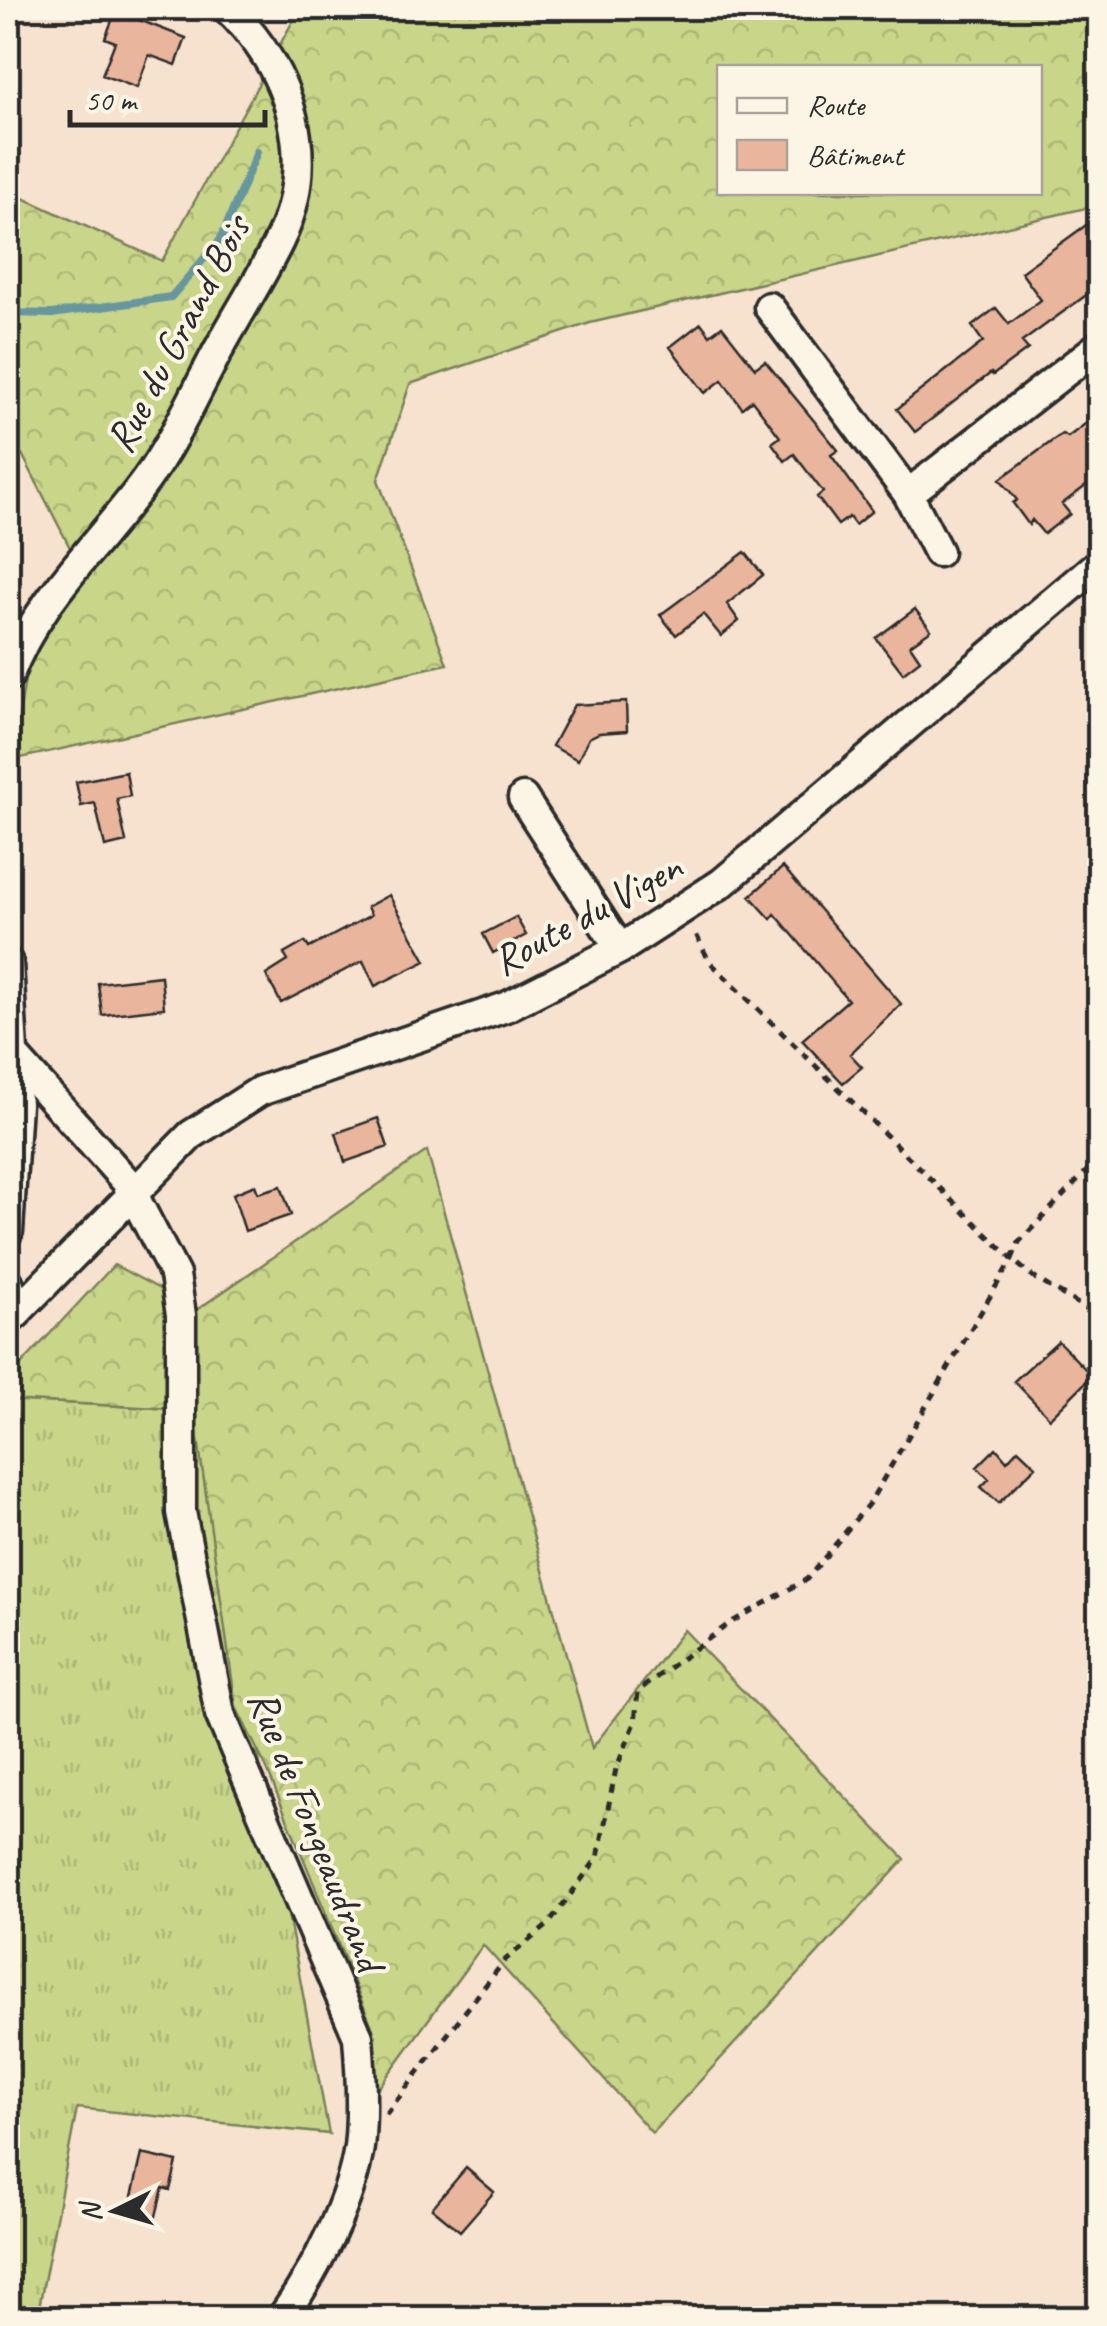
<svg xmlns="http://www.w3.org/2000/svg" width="1107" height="2326" font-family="Caveat,sans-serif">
  <defs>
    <pattern id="grass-tufts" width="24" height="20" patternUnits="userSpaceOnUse" patternTransform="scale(2.5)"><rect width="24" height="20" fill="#c9d589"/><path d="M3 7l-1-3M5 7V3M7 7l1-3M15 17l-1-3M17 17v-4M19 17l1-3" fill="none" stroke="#adb776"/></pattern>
    <pattern id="forest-crowns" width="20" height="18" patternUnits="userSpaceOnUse" patternTransform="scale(2.5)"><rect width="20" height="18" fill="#c9d589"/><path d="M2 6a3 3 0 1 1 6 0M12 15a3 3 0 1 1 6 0" fill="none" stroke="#adb776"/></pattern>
  </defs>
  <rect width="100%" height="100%" fill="#f6e2cf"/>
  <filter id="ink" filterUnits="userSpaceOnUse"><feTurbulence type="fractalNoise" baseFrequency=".01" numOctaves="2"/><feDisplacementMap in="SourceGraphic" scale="20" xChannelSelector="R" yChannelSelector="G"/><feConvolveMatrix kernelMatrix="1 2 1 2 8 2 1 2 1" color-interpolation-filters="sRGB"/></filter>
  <g filter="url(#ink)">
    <!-- grass -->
    <path fill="url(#grass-tufts)" stroke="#7a805a" stroke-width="2.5" d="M8 1400 194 1410 329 2134 77 2108 37 2318H8Z"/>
    <!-- forest -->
    <path fill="url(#forest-crowns)" stroke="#7a805a" stroke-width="2.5" fill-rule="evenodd" d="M300 8H1099V205L590 323 410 384 378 480 447 664 12 760 28 661 85 577 22 454 8 455V191L162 261ZM720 68H1040V192H720Z
      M427 1151 592 1748 684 1630 905 1859 652 2133 483 1945 377 2090 373 2029 267 1769 236 1707 194 1410 8 1400V1379L114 1265 198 1309Z"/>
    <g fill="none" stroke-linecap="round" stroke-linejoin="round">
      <!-- stream -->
      <path stroke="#67969f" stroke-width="8" d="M8 313 52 314 171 297 221 239 257 152"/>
    </g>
    <!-- building -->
    <path fill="#e9b59c" stroke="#2b2b2b" stroke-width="2.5" d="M116 11 186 38 176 65 149 55 137 88 102 75 115 42 105 38Z
      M1089 223 1100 237V285L1022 342 1028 349 993 375 991 373 915 432 897 409 983 342 972 326 996 308 1009 324 1041 300 1021 272Z
      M701 323 710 335 722 326 755 368 765 361 838 450 831 455 872 511 855 525 849 517 838 525 817 497 823 492 794 454 785 461 772 443 780 437 752 400 742 408 722 380 705 393 670 347Z
      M1089 421 1100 436V459L1091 466 1099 476 1062 504 1070 514 1044 534 1032 520 1029 525 1013 503 1017 500 1000 479 1062 434 1068 437Z
      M745 552 763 575 727 604 739 621 721 636 703 614 676 635 660 615Z
      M915 609 931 630 910 645 920 660 903 673 876 638Z
      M626 702 627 731 599 733 589 738 578 760 552 746 574 705Z
      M126 772 130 796 117 799 126 842 105 847 95 803 81 806 76 782Z
      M783 867 901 1004 850 1054 862 1067 843 1083 802 1040 848 1000 775 914 771 919 750 896Z
      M389 895 426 961 375 986 363 961 281 1003 266 975 288 961 284 954 305 942 309 948 371 915 367 907Z
      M516 917 526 935 493 953 483 934Z
      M161 976 164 1008 102 1015 98 983Z
      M378 1118 388 1147 345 1162 336 1133Z
      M255 1185 258 1193 281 1186 291 1215 245 1231 233 1194Z
      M1058 1341 1092 1376 1050 1418 1014 1381Z
      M996 1448 1007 1461 1018 1449 1036 1466 999 1503 981 1487 989 1479 977 1467Z
      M142 2154 177 2162 170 2190 163 2188 155 2220 128 2213Z
      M466 2168 494 2192 460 2231 432 2208Z"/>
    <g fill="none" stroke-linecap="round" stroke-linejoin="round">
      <defs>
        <path id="minor" d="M769 307 908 494 938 552
          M908 494 1100 345
          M8 677C37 599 98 546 146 480 175 440 196 391 220 347 239 312 261 278 279 241 319 158 291 69 227 8
          M523 798 620 949
          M8 963 16 1104 8 1231
          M15 1057 126 1181 175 1275 181 1315V1512L220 1714 358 2037C361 2074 363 2111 359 2147 351 2202 314 2273 282 2318
          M8 1282 17 1313
          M8 1321 191 1135 260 1091 506 1007 620 949 722 883 1100 562"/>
      </defs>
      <!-- minor casing -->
      <use href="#minor" stroke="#2b2b2b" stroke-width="35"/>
      <!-- path -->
      <path stroke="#2b2b2b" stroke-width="5" stroke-dasharray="8 8" stroke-linecap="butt" d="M1100 1157 1019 1242 1012 1259 1033 1277 1100 1317
        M386 2114 505 1960 548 1925 598 1857 616 1769 635 1723 638 1691 730 1623 807 1579 870 1502 1012 1259 709 961 694 930"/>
      <!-- minor -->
      <use href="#minor" stroke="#fcf5e5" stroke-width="28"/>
    </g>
  </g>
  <g text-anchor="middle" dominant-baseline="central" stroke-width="8" stroke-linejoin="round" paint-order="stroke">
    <!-- street labels -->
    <g font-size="42" fill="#2b2b2b" stroke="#fcf5e5">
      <text transform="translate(178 334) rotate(-62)">Rue du Grand Bois</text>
      <text transform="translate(587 914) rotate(-29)">Route du Vigen</text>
      <text transform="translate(316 1830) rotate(68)">Rue de Fongeaudrand</text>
    </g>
  </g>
  <!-- margin -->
  <rect width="1107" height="2326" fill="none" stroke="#fcf5e5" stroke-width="40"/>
  <rect x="20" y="20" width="1067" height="2286" fill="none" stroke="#2b2b2b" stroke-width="4" filter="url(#ink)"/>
  <!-- legend -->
  <rect x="717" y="65" width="325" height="130" fill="#fcf5e5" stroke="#a8a49b" stroke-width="2.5"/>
  <rect x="737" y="98" width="50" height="15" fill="#fcf5e5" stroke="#a8a49b" stroke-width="2.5"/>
  <text x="807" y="115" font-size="30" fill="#2b2b2b">Route</text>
  <rect x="737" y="140" width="50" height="30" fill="#e9b59c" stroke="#a8a49b" stroke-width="2.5"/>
  <text x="807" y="165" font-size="30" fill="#2b2b2b">Bâtiment</text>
  <!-- north arrow -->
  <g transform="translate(115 2211) rotate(265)" stroke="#fcf5e5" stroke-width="8" paint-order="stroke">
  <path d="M0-8L18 38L0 25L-18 38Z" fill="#2b2b2b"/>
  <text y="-15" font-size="28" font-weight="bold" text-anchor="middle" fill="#2b2b2b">N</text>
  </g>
  <!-- scale -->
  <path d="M70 110v15h195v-15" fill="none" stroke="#2b2b2b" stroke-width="5"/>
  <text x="85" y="110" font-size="30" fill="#2b2b2b" stroke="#fcf5e5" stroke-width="8" paint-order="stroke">50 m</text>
</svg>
